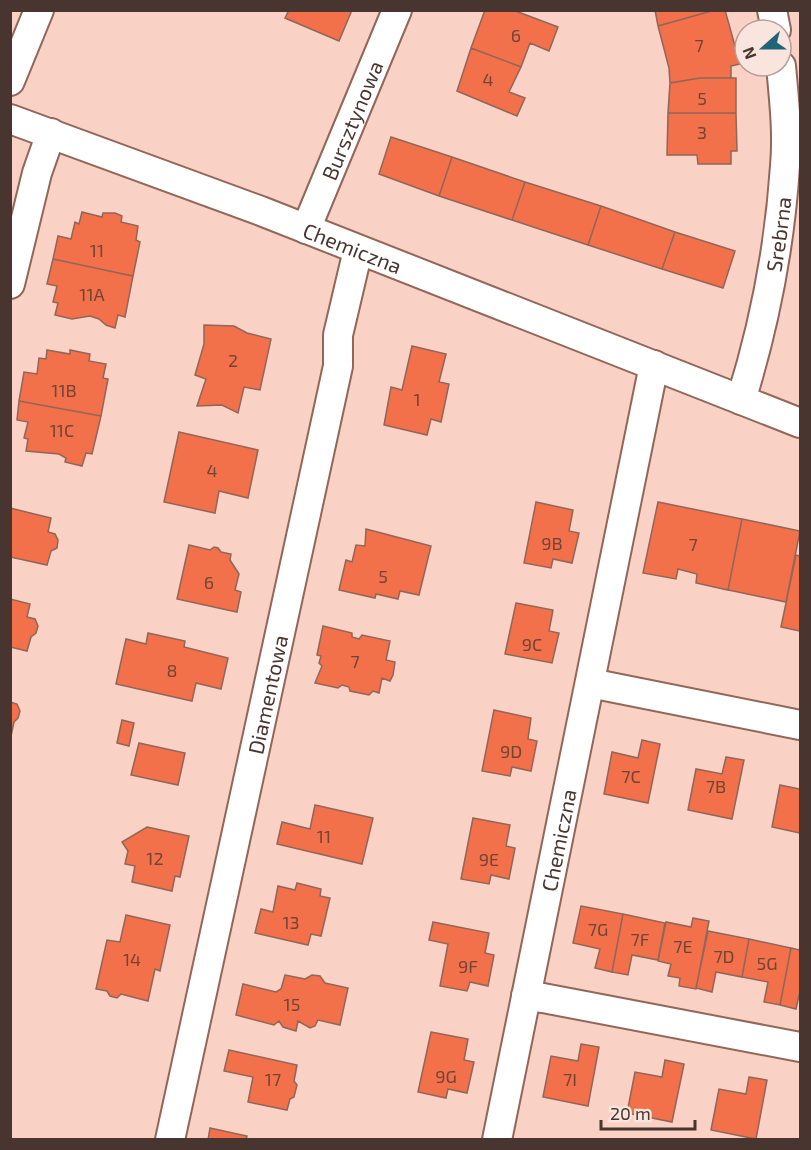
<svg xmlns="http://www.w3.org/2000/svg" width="811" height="1150" font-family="'Exo 2',sans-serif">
  <rect width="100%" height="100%" fill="#fad1c5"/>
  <!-- building -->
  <path fill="#f2714b" stroke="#916558" stroke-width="1.5" d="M289 10H352L339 41 285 18Z
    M485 10H513L558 27 549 51 530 43 521 67 471 48Z
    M655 10H715L658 26Z
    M715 10H725L740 64 731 66V78H700L670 83 669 68 658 26Z
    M471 48 521 67 509 92 525 98 517 116 457 91Z
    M700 78H736V113H668L670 83Z
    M668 113H736L737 151H731V164H698L697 155H667Z
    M391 137 452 157 439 196 379 174Z
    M452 157 525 182 512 220 439 196Z
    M525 182 601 206 588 245 512 220Z
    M601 206 675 232 662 269 588 245Z
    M82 212 102 217 103 213H115L122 216 121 222 138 226 136 240 140 242 133 276 53 259 58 236 71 239 75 222 79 224Z
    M675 232 735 251 723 288 662 269Z
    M53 259 133 276 125 317 118 315 115 328 106 325 99 319 90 316 72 319 55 315 58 303 53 302 57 286 47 284Z
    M204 325 234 326 247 333 271 339 260 390 244 387 238 413 222 405 197 406 206 379 195 375 204 344Z
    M412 346 446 354 439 382 449 384 441 422 431 419 427 435 384 425 391 387 402 390Z
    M47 350 70 354V350L90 354 89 361 106 364 103 378 108 379 101 416 19 401 24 372 37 374 39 358 46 359Z
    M19 401 101 416 92 454 86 453 82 466 65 462 66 458 59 454 26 451 28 439 24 438 28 422 17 420Z
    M179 432 258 450 248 498 219 491 215 513 164 502Z
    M536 502 573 510 569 531 579 533 572 563 553 559 551 568 524 563Z
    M658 502 742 519 728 590 696 583 697 574 678 569 676 579 643 573Z
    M10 508 51 518 48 532 55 534 58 540 57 548 51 551 47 565 10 557Z
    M742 519 800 531 786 602 728 590Z
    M366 529 431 546 419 595 400 591 398 599 376 594 375 598 339 590 346 560 352 562 356 545 365 546Z
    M189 545 210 550 214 547 218 548 221 552 231 554 230 560 239 574 235 590 241 592 237 612 177 599Z
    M796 555 800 556V631L781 627Z
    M10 599 30 604 27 617 35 619 38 626 36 633 31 637 27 651 10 647Z
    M516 603 553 610 549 631 559 633 552 663 505 654Z
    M323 626 352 633V637L359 639 362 635 390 641 386 660 395 662 393 675 390 681 382 678 379 693 373 691 369 695 350 691 349 687 342 685 338 688 315 683 322 666 319 663 321 656 317 655Z
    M148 633 185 641 184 647 228 658 221 689 196 683 192 701 116 684 126 639 146 644Z
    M10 702 17 704 20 711 18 718 14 722 11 736Z
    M494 710 531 718 528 739 537 741 531 771 512 767 510 776 482 771Z
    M122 720 134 723 129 746 117 743Z
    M642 740 660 744 648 803 604 794 612 752 638 758Z
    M139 743 185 753 178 785 131 775Z
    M726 757 744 760 732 819 688 810 696 769 722 774Z
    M780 785 800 789V833L772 827Z
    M315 805 373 818 362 864 277 844 282 822 310 829Z
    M473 818 510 825 506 846 515 848 509 879 491 875 489 884 461 879Z
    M147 827 189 836 180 877 175 876 172 891 132 882 135 866 125 864 128 851 122 842Z
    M297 883 321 889 320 896 330 898 321 936 311 934 308 945 255 933 261 909 273 912 278 886 295 890Z
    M581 906 623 914 612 972 595 968 600 949 573 943Z
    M623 914 665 923 658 960 632 955 628 975 612 972Z
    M126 915 170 925 160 971 155 969 148 1001 121 994 117 998 110 996 107 991 96 989 107 940 120 942Z
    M693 918 709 921 696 989 679 986 680 978 668 976 671 964 658 961 666 922 691 927Z
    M433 922 489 933 485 953 494 955 488 986 470 982 467 991 440 986 448 944 429 940Z
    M708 931 749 939 742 977 716 972 712 992 696 988Z
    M749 939 791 948 780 1005 764 1002 768 982 742 977Z
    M791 948 800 950V991L796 1009 780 1005Z
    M285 975 305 979 312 975 320 976 325 983 348 988 340 1025 318 1020 315 1026 310 1028 298 1021 296 1031 283 1027 279 1021 274 1025 236 1015 243 984 276 992 281 989Z
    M431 1032 468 1039 464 1060 474 1062 467 1093 448 1089 446 1098 418 1092Z
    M581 1044 599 1047 588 1106 543 1097 551 1056 578 1061Z
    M229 1050 297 1065 294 1081 297 1085 294 1097 290 1099 287 1110 248 1102 253 1077 224 1071Z
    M665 1060 684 1064 672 1122 627 1113 635 1072 662 1077Z
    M749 1077 767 1080 756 1139 711 1130 719 1089 746 1094Z
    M210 1128 247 1136 246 1140H208Z"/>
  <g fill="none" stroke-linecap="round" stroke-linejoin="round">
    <defs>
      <g id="street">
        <path d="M772 10 776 30"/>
        <path d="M10 81 39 10"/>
        <path id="s1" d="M10 119 261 211 800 423"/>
        <path id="s2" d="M306 229 397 10"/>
        <path d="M10 284 37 173 51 133"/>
        <path id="s3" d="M741 400C764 326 780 243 785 166 788 133 784 99 781 66"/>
        <path d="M590 683 800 725"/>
        <path d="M526 996 543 998 800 1047"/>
        <path id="s4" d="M170 1140 338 366V335L358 250"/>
        <path id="s5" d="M497 1140 654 365"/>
      </g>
    </defs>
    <!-- street casing -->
    <use href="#street" stroke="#926659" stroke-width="32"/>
    <!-- street -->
    <use href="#street" stroke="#fff" stroke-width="28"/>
  </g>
  <g text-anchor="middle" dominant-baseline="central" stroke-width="4.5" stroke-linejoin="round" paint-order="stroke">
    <!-- number labels -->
    <g font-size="18" fill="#734436">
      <text x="516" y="35">6</text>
      <text x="699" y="45">7</text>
      <text x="488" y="79">4</text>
      <text x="702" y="98">5</text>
      <text x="702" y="132">3</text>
      <text x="97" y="250">11</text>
      <text x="92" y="294">11A</text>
      <text x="233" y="360">2</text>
      <text x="64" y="390">11B</text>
      <text x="417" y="399">1</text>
      <text x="62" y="430">11C</text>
      <text x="212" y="470">4</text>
      <text x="552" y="543">9B</text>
      <text x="693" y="544">7</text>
      <text x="383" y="576">5</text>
      <text x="209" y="582">6</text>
      <text x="532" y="644">9C</text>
      <text x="355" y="661">7</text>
      <text x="172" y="670">8</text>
      <text x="511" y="751">9D</text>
      <text x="631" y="776">7C</text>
      <text x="716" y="786">7B</text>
      <text x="324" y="836">11</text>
      <text x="155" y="858">12</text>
      <text x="489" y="859">9E</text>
      <text x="291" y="922">13</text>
      <text x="598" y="929">7G</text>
      <text x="640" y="939">7F</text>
      <text x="683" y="946">7E</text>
      <text x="724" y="956">7D</text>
      <text x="132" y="959">14</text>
      <text x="767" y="963">5G</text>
      <text x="468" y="966">9F</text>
      <text x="292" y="1004">15</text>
      <text x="446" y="1076">9G</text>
      <text x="273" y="1079">17</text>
      <text x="570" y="1079">7I</text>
    </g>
    <!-- street labels -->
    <g font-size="21" fill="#49352f" stroke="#f9e4de">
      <text stroke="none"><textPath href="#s2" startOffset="118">Bursztynowa</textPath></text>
      <text stroke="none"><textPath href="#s3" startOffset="170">Srebrna</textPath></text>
      <text stroke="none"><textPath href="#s1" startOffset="366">Chemiczna</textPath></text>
      <text stroke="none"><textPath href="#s4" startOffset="456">Diamentowa</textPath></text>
      <text stroke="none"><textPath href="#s5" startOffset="306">Chemiczna</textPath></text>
    </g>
  </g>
  <!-- border -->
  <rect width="811" height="1150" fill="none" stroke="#49352f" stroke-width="24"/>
  <!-- north arrow -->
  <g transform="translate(763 48) rotate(249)"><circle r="28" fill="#f9e4de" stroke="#b39e98" stroke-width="1.5"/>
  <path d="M0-4.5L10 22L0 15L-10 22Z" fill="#206576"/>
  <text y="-9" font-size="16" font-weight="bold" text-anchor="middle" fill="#49352f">N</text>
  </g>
  <!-- scale -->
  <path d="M601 1120v9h94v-9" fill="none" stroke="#49352f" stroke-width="3"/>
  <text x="610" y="1120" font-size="18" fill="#49352f" stroke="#f9e4de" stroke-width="4.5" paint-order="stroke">20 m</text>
</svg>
